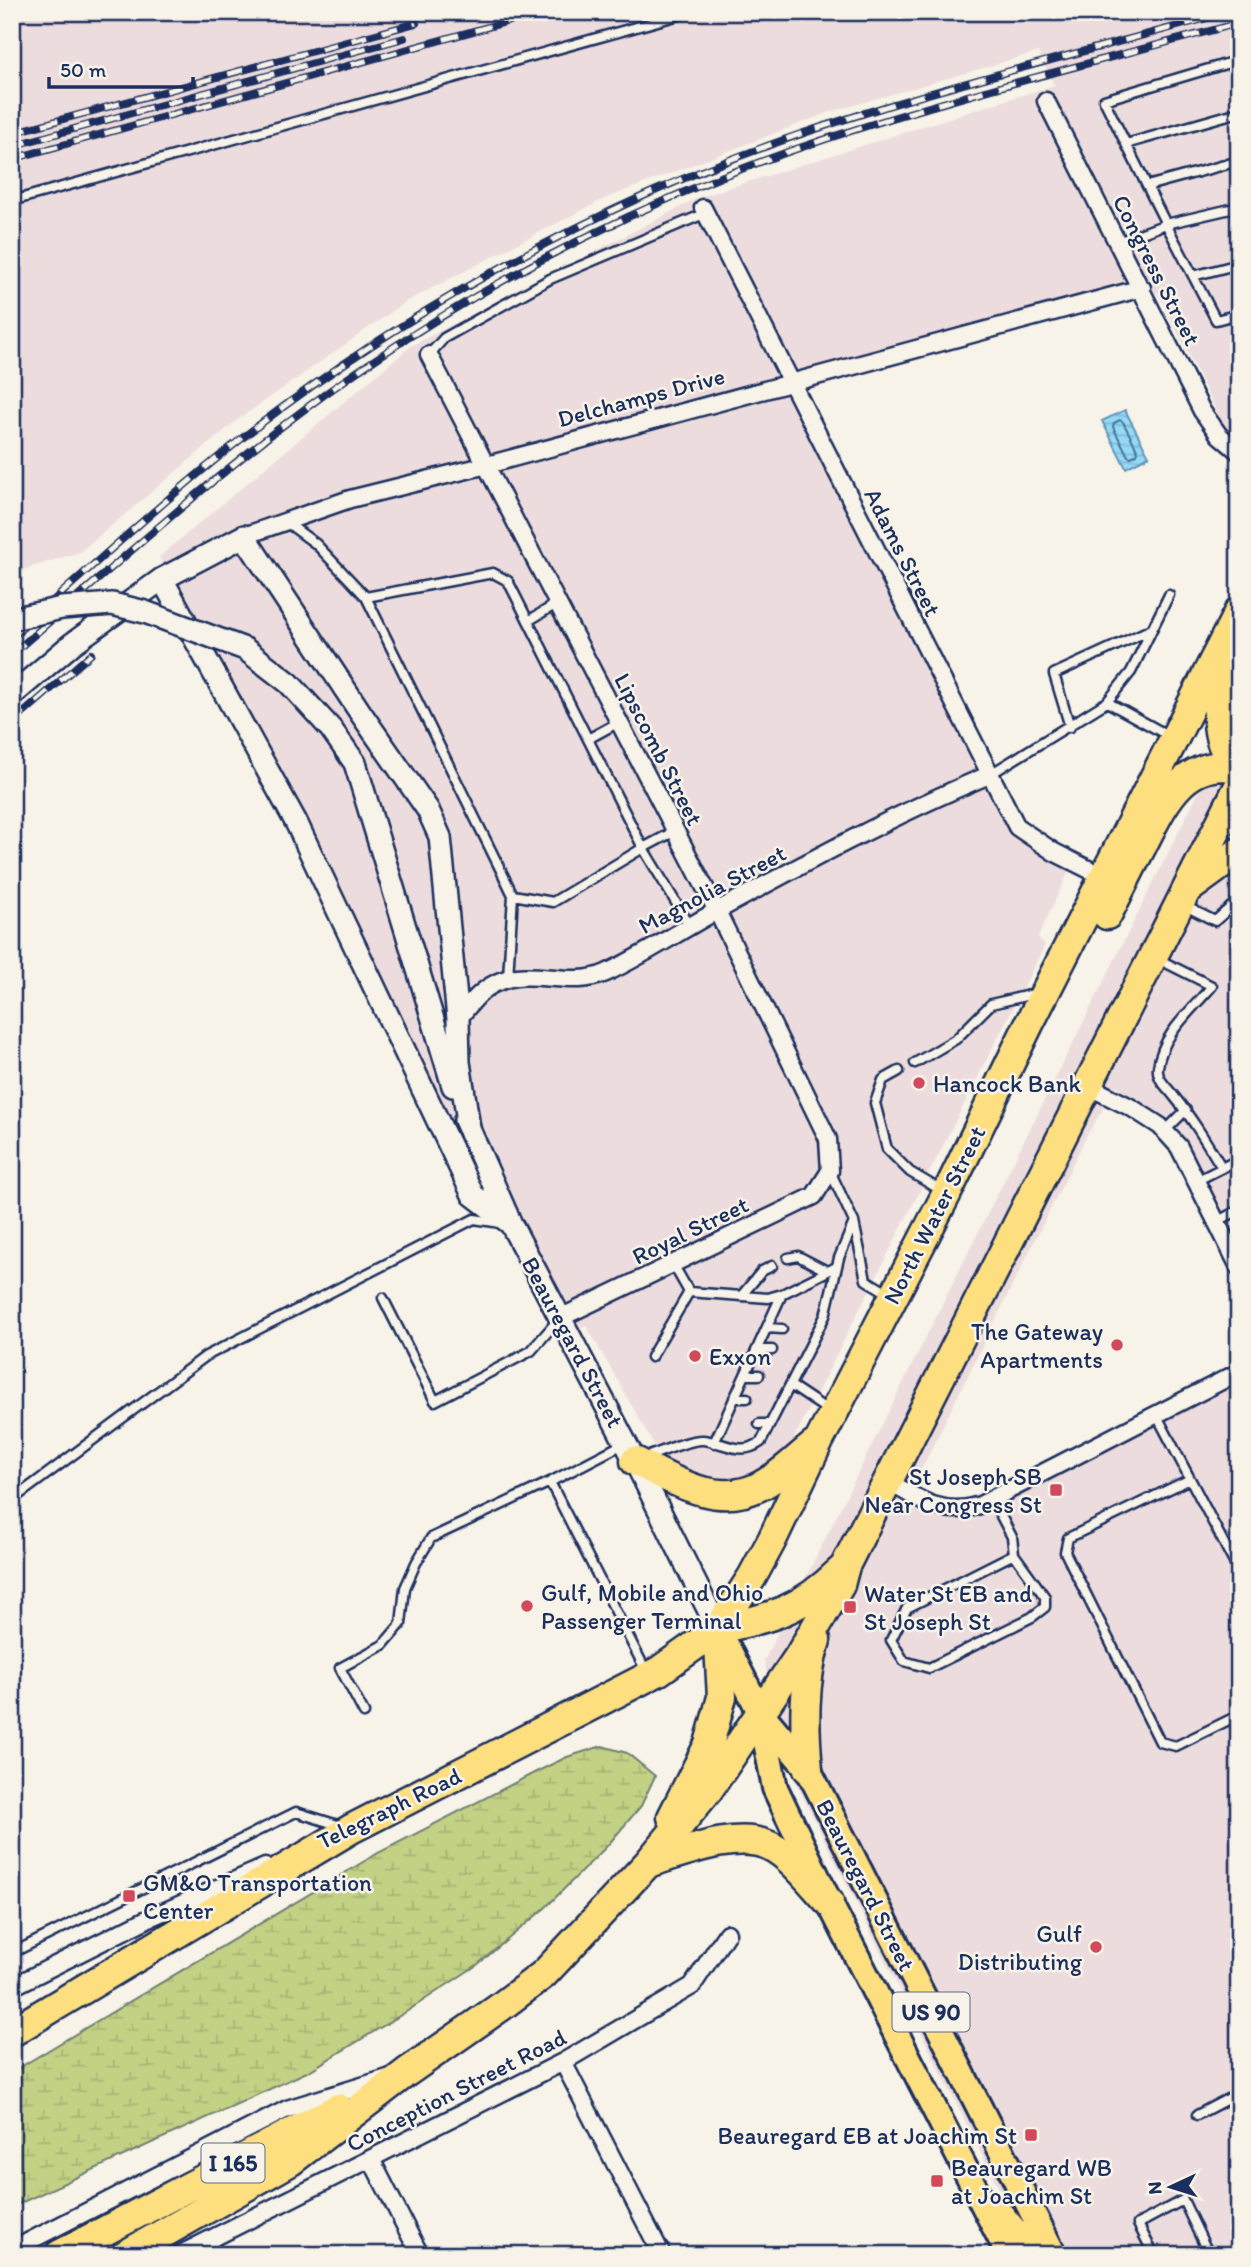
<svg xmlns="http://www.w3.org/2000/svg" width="1251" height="2267" font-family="Itim,sans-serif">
  <defs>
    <pattern id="wetland-marsh" width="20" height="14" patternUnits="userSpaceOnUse" patternTransform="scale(1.75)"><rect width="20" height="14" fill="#c3d185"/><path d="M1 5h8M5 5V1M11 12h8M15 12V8" fill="none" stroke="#a7b475"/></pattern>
    <pattern id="water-rules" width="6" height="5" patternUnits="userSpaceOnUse" patternTransform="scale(1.75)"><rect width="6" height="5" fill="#94d9f6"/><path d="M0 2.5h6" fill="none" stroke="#7fbbd5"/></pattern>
  </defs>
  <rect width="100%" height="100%" fill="#f7f3e8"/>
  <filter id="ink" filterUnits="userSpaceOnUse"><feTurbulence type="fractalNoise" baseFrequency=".0143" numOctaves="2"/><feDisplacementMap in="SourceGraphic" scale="14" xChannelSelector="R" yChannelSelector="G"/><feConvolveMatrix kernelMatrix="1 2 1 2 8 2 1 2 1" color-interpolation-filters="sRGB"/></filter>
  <g filter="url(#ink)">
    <!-- built -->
    <path fill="#eddcdd" d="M12 12H1239V439L1227 433 1158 293 807 390 1024 824 1059 850 1076 856 1038 937 1045 945 787 1452 776 1467 723 1488 662 1459 586 1325 559 1340 159 557 411 346 700 197 1054 85 1038 52 830 112 604 199 407 301 236 421 80 552 12 573Z
      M1239 711V1253L1180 1140 1117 1086 1087 1135 914 1484 929 1498 952 1502 986 1493 1239 1360V2255H1032L793 1777 764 1661Z"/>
    <!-- wetland -->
    <path fill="url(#wetland-marsh)" stroke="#6f8072" stroke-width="2" d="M602 1746 627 1753 655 1776 641 1806 607 1846 545 1908 477 1965 406 2012 309 2071 12 2207V2072L378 1853 536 1772 567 1757Z"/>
    <!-- water -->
    <path fill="url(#water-rules)" stroke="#6495b9" stroke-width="2" d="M1125 410 1149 456 1126 468 1102 421Z"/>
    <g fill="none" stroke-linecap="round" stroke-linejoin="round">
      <!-- shore -->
      <path stroke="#4b739b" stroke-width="2" d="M1120 420 1123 422 1138 451 1137 454 1131 457 1128 456 1113 427 1114 423Z"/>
      <defs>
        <path id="lane" d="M1239 60 1104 100 1166 224 1239 207
          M1126 144 1239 112
          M1147 186 1239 161
          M12 201 690 12
          M1118 242 1166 224 1216 320 1239 314
          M1193 276 1239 264
          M429 355 444 338 550 279 706 213
          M286 522 316 544 366 597 513 895 508 978
          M366 597 493 573 508 581 643 848 553 902 513 895
          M528 621 558 603
          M1107 702 1169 736
          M1070 727 1054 674 1152 629
          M588 739 619 722
          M989 775 1107 702 1131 672 1169 595
          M675 831 643 848 690 926
          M1183 905 1215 921 1239 900
          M1156 958 1212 986C1192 1010 1162 1034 1158 1067 1156 1079 1167 1087 1173 1095 1192 1118 1207 1143 1222 1168L1196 1181
          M915 1063 956 1039 991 1004 1038 993
          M899 1071 883 1080 875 1103 887 1149 910 1172 944 1192
          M1165 1131 1186 1110
          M1222 1168 1239 1159
          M830 1171 854 1222 866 1280 891 1295
          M1216 1222 1239 1210
          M788 1258 798 1256 827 1271
          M673 1264 689 1292 768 1298 782 1294 836 1267
          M742 1295 762 1271 772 1266
          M383 1298 435 1401 531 1351 558 1320
          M767 1328 782 1329
          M757 1350H772
          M651 1357 689 1292
          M745 1375H759
          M790 1385 829 1411
          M734 1398H747
          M1156 1414 1239 1572
          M759 1424H770
          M714 1443 782 1294
          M644 1458C659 1453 689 1439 703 1440 725 1442 740 1457 761 1442L825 1316 839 1258 854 1222
          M1190 1479 1068 1538 1065 1552 1160 1742 1176 1746 1239 1715
          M550 1482 647 1673
          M992 1499 1012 1537 1014 1554 1045 1597V1607L1032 1617 929 1668 904 1661 891 1640 907 1608 1014 1554
          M12 1500 206 1356 474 1219 501 1223
          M364 1713 340 1668 383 1645 401 1624 405 1588 416 1563 431 1538 550 1482 625 1443
          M12 1953 296 1812 341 1826
          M1197 2115 1239 2093
          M1154 2255 1138 2224 1183 2200 1209 2255"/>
        <path id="street" d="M1046 101 1202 411 1219 435 1239 452
          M703 208 1017 827 1054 852 1104 877
          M429 355 717 911 828 1139 830 1171 814 1196 560 1318
          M244 536 350 499 487 465 1142 288
          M458 1019C469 1006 480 990 496 983 530 966 571 989 606 973 643 956 678 932 713 913 803 864 895 814 989 775
          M1088 1086 1132 1108 1160 1126 1179 1147 1239 1267
          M888 1481C919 1500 943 1517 980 1505L1239 1372
          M12 1987 147 1919 265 1867
          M563 2062 662 2255
          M371 2159 420 2255
          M12 2250 287 2109 388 2078
          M179 2255 563 2062 692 1986 727 1933"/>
        <path id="secondary" d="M162 579 296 822 473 1195 511 1224
          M12 695 72 644 162 579 244 536 362 715 428 810 440 837 458 1019 459 1062 470 1134
          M415 960 453 1086
          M465 1120 511 1224 635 1461 718 1629"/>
        <path id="primary" d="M719 1631 760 1712 808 1769 1054 2255
          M761 1716 775 1788 829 1902 1009 2255
          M997 2209 1022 2239 1030 2255"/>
        <path id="highway" d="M1239 659C1233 670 1226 682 1222 694 1214 716 1217 752 1239 765
          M1191 887 1239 852
          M1107 915C1119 892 1130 869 1142 846 1163 805 1183 756 1239 768
          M635 1461C672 1479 715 1508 758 1487 778 1478 796 1459 814 1445
          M718 1629C773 1617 799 1611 840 1571
          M808 1769C804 1726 803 1682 816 1640
          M672 1817 709 1744 722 1697 718 1629
          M648 1863C682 1853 736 1830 770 1846 791 1856 813 1885 829 1902
          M12 2032 351 1829 659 1671 718 1629 752 1577 772 1540 819 1441 947 1193 1029 1024 1239 611
          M59 2255 338 2108
          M125 2255 291 2161 407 2072 499 2008 544 1974 648 1863 709 1789 799 1656 840 1585 845 1566 1239 786"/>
      </defs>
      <!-- lane casing -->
      <use href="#lane" stroke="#1b2f5e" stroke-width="13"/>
      <!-- street casing -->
      <use href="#street" stroke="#1b2f5e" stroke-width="21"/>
      <!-- secondary casing -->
      <use href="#secondary" stroke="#1b2f5e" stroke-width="26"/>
      <!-- primary casing -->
      <use href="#primary" stroke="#1b2f5e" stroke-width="30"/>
      <!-- highway casing -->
      <use href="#highway" stroke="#1b2f5e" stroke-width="33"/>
      <!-- lane -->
      <use href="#lane" stroke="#f7f3e8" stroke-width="8"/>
      <!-- street -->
      <use href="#street" stroke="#f7f3e8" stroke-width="16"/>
      <!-- secondary -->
      <use href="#secondary" stroke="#f7f3e8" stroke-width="21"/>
      <!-- primary -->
      <use href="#primary" stroke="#fedf80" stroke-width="24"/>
      <!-- highway -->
      <use href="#highway" stroke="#fedf80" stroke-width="28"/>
      <defs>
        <path id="rail" d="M12 133 416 23
          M12 146 404 38
          M12 159 542 12
          M12 637C101 559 188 477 283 407 397 323 521 251 650 193 835 110 1035 66 1229 12
          M12 654C124 558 233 457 355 373 498 274 660 193 826 139 961 94 1101 61 1239 23
          M12 723 91 654"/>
      </defs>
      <!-- rail casing -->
      <use href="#rail" stroke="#1b2f5e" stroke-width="8"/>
      <!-- rail -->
      <use href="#rail" stroke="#f7f3e8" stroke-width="5" stroke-dasharray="16" stroke-linecap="butt"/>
      <defs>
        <path id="secondary-bridge" d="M12 619 62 608 112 604 145 612 245 649 289 683 331 729 355 763 415 960"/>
      </defs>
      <!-- secondary-bridge casing -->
      <use href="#secondary-bridge" stroke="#1b2f5e" stroke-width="26" stroke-linecap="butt"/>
      <!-- secondary-bridge -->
      <use href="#secondary-bridge" stroke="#f7f3e8" stroke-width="21"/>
    </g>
  </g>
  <!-- markers -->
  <g fill="#d1495b" stroke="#f7f3e8" stroke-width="2.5">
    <circle cx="919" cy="1083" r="7"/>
    <circle cx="1117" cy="1345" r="7"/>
    <circle cx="695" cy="1356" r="7"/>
    <rect x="1049" y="1483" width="14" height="14" rx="3.5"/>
    <circle cx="527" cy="1606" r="7"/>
    <rect x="843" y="1600" width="14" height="14" rx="3.5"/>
    <rect x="122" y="1889" width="14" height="14" rx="3.5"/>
    <circle cx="1096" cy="1947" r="7"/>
    <rect x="1024" y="2128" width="14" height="14" rx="3.5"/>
    <rect x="930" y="2174" width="14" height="14" rx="3.5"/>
  </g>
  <g text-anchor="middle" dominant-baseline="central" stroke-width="5" stroke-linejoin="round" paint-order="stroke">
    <!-- shield labels -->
    <g fill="#f7f3e8" stroke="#5d6a87" stroke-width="2">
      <rect x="892.5" y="1992.5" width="77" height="39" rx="5"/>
      <rect x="201.5" y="2143.5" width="63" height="39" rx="5"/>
    </g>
    <g font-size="23" font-weight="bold" fill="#1b2f5e">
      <text x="931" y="2012">US 90</text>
      <text x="233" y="2163">I 165</text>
    </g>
    <!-- street labels -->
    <g font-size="24" fill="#1b2f5e" stroke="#f7f3e8">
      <text transform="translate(1157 270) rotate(63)">Congress Street</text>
      <text transform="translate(641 397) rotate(-15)">Delchamps Drive</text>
      <text transform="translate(903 552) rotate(63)">Adams Street</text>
      <text transform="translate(659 749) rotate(63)">Lipscomb Street</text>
      <text transform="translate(712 889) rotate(-28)">Magnolia Street</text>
      <text transform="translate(934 1215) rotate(-63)">North Water Street</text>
      <text transform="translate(690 1230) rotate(-26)">Royal Street</text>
      <text transform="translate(573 1342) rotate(62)">Beauregard Street</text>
      <text transform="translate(389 1808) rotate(-26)">Telegraph Road</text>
      <text transform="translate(866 1885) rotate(63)">Beauregard Street</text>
      <text transform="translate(456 2090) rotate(-27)">Conception Street Road</text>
    </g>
    <!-- poi labels -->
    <g font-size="24" fill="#1b2f5e" stroke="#f7f3e8" text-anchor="start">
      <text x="933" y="1083">Hancock Bank</text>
      <text x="1103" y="1331" text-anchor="end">The Gateway<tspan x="1103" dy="28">Apartments</tspan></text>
      <text x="709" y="1356">Exxon</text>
      <text x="1042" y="1476" text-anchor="end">St Joseph SB<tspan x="1042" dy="28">Near Congress St</tspan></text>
      <text x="541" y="1592">Gulf, Mobile and Ohio<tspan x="541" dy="28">Passenger Terminal</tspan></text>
      <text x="864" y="1593">Water St EB and<tspan x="864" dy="28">St Joseph St</tspan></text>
      <text x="143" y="1882">GM&amp;O Transportation<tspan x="143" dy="28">Center</tspan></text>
      <text x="1082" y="1933" text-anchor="end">Gulf<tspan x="1082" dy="28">Distributing</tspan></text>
      <text x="1017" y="2135" text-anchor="end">Beauregard EB at Joachim St</text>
      <text x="951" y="2167">Beauregard WB<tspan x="951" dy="28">at Joachim St</tspan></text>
    </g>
  </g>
  <!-- margin -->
  <rect width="1251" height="2267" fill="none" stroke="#f7f3e8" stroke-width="42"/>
  <rect x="21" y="21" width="1209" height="2225" fill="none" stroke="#1b2f5e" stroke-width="2.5" filter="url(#ink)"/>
  <!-- north arrow -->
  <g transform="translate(1171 2187) rotate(266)" stroke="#f7f3e8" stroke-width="5" paint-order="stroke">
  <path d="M0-5L12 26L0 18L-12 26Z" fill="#1b2f5e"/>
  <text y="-10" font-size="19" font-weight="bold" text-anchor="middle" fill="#1b2f5e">N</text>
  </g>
  <!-- scale -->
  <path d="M49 77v10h144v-10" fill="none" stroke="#1b2f5e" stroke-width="3.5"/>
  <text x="60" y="77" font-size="21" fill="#1b2f5e" stroke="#f7f3e8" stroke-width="5" paint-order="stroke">50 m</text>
</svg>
